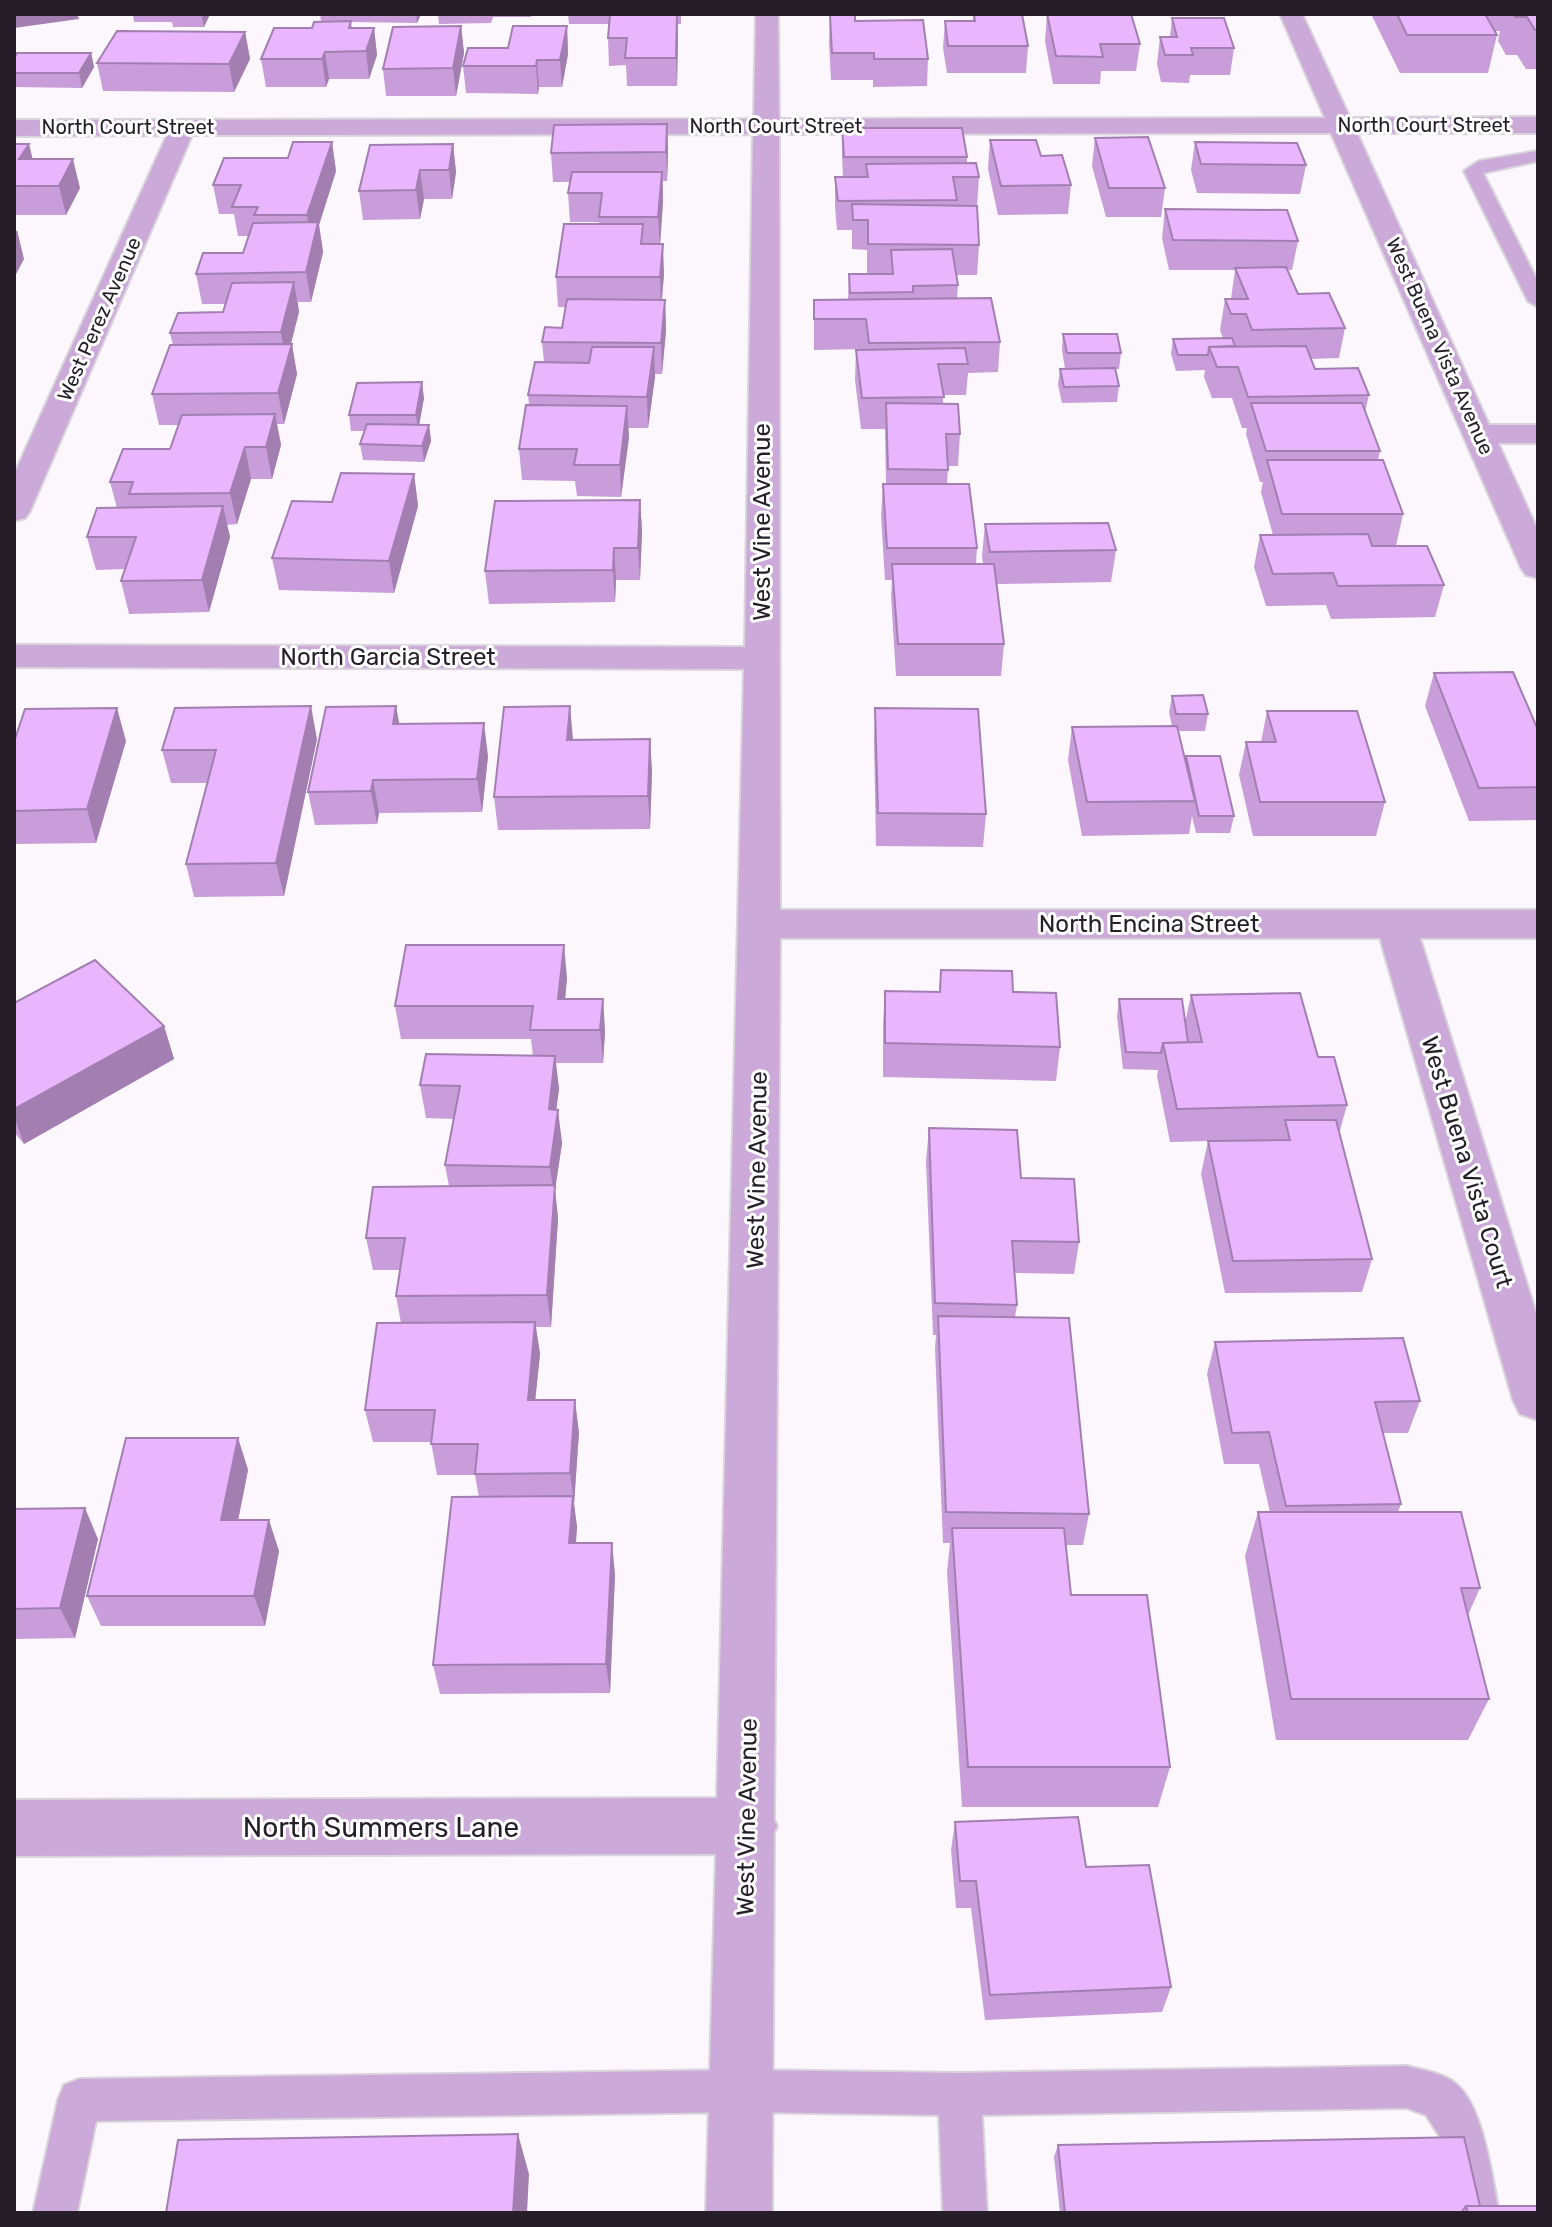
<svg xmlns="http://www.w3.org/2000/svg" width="1552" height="2227" font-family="Rubik,sans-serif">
  <rect width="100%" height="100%" fill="#fbf7fd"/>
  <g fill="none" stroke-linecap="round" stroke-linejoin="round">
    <defs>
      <path id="lane" d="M1538 151V161L1483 173 1538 282V307L1528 301 1464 171 1479 161Z
        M1407 2066C1421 2070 1443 2073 1455 2083 1484 2106 1492 2178 1499 2213H1455L1440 2137 1426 2115 1407 2108 982 2115 987 2213H943L939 2115 742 2112 96 2121 77 2213H33L58 2100 64 2085 79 2079 742 2070 960 2073Z"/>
      <path id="street" d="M756 14H778L779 119 1325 118 1280 14H1302L1350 118 1538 117V133H1357L1489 425H1538V443H1498L1538 531V578L1526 575 1521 568 1331 133 779 134 780 910H1538V938H1420L1538 1320V1420L1520 1414 1513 1400 1380 938H780L774 1820 777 1826 774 1832 772 2213H706L716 1854 14 1856V1800L717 1798 744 669 14 667V645L745 647 753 134 192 135 30 511 25 518 14 521V475L167 135 14 136V120L754 119Z"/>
    </defs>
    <!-- lane casing -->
    <use href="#lane" stroke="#d9d4db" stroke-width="4"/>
    <!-- street casing -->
    <use href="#street" stroke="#d9d4db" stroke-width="4"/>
    <!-- lane -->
    <use href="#lane" fill="#cba9d9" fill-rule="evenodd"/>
    <!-- street -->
    <use href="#street" fill="#cba9d9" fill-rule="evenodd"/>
  </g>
  <!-- wall -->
  <path fill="#c89dda" d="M133 14H210L204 27H173L172 22H134Z
    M320 14H421L417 23 351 22 352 28H374L377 55 369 79H329L326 87H266L261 59 321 22Z
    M438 14H531V17H493L491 23 439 24Z
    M568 14H681V24H678L677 86H627L626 65 609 66 608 38 609 24H569Z
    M973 14 1028 46 1026 73H947L943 48 945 21H973Z
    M1047 14H1183V15H1131L1140 44 1136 71H1101L1100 84H1053L1045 41Z
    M1371 14H1538V69H1526L1517 55H1506L1498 41 1500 31H1495L1497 35 1488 73H1400Z
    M830 15 855 21 928 59 927 86 873 87V80H831L829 42Z
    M1172 18 1234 48 1230 75H1190L1189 83 1161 82 1157 64 1160 37H1170Z
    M461 26 464 53 456 96H386L383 69Z
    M567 26 568 54 562 87H539L538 94 466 93 463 66Z
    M245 32 250 59 234 92 103 91 97 63Z
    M91 53 94 67 82 88 14 87V58Z
    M667 124 668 152 667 181H663V201L660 244 664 274 662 300H665L666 330 662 374H655L648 428H628L629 437 621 497 577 496 575 481 522 480 519 449 529 405 528 395 544 362 542 342 562 328 566 307H558L556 277 599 224V222H570L568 193 570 182H553L551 153Z
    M842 128 967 157V163L979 177 977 206 979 245 977 275H956L958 285 957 298 1000 342 998 372 968 373 966 395H943V403L960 434 958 466H948L947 484 977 548 976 564H983L982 556 985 524 1116 550 1111 582 997 584 1004 644 1001 676H896L891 596 892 580H885L881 516 883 484H886L885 429H861L855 380 856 350 865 349 814 350V300L848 299 849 274H890L867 273V250L852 249V230H837L835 206V177H843L842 157Z
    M1095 138 1165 188 1161 217H1106L1092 166Z
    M990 140 1041 156 1071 185 1068 214 998 215 988 169Z
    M332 142 336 171 319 225 323 252 311 302H298L299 312 291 344 297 374 284 424H277L281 445 272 479H251L237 524 227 525 230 537 209 612 129 614 121 581 125 569 96 570 87 537 117 508 110 482 170 449 179 425H159L152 394 173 345 170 333 223 312 226 304H202L196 274 243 253 249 236H238L234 214H219L213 185Z
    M1195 142 1306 165 1300 194 1197 193 1191 170Z
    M14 144 32 159 80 188 66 215H14Z
    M453 144 456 172 452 199H424L420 219 363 220 359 191Z
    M1165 209 1298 241 1292 270H1287L1298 294 1345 328 1339 358 1311 359 1315 369 1369 395 1365 412 1380 451 1378 460 1403 514 1396 546 1444 585 1435 617 1331 619 1326 605 1266 606 1254 567 1260 535H1273L1261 492 1263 482H1260L1246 434 1247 428H1242L1232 398H1212L1204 377 1205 370 1176 371 1171 354 1173 339 1223 338 1220 330 1225 299H1231L1235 270H1169L1162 238Z
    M1063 334 1121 353 1119 369H1115L1119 386 1117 402 1062 403 1058 385 1060 369H1065L1062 350Z
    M424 398 419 425H429L431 441 424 462 363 460 360 444 364 431H351L349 415Z
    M414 474 418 506 394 593 279 590 272 558 332 502Z
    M640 500 642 531 640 580H616L615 602 489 604 485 571Z
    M1434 673 1538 730V820L1469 821 1425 706Z
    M1172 696 1208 714 1205 731H1178L1185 761 1186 756 1234 816 1230 833H1196L1192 816 1189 834 1082 836 1068 760 1072 727 1172 726 1169 712Z
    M396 706 399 724 488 756 482 812 379 813 377 824 315 825 308 792Z
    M875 708 986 814 983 847 876 846 874 740Z
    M1267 711 1385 802 1376 836H1253L1239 775 1246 742H1261Z
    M317 739 284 896 194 897 186 864 207 783H171L162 750Z
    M650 739 652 772 650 829 498 830 494 797 573 740Z
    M126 741 96 843 14 844V742Z
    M941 970 1060 1047 1056 1081 883 1077V1024L885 991 939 992Z
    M567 978 565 999H603L605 1032 603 1063H556L559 1089 556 1110 562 1143 555 1190 558 1218 551 1327H536L540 1354 535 1400 579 1432 574 1504 577 1527 576 1543 615 1574 610 1693 440 1694 433 1665 479 1497 475 1475H437L431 1442H373L365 1410 401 1323 396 1296 400 1270H373L366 1238 449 1186 445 1165 454 1119 426 1118 420 1085 533 1056 531 1039H401L395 1006Z
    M1191 995 1318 1057 1347 1105 1339 1134 1372 1259 1362 1292 1225 1293 1201 1174 1208 1141 1170 1142 1157 1076 1158 1070 1123 1069 1117 1016 1119 999 1185 1023Z
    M14 1003 164 1026 174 1059 24 1144 14 1132Z
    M929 1128 1021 1178 1079 1242 1074 1274 1015 1273 1017 1305 1015 1317 1089 1514 1083 1545H1065L1071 1595 1170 1767 1158 1807H962L947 1572 950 1543H943L935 1349 936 1335H933L926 1161Z
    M1215 1342 1420 1401 1408 1433H1383L1401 1504 1398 1512 1480 1588 1468 1615 1489 1699 1468 1740H1276L1245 1556 1258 1512H1270L1259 1464H1224L1207 1374Z
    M238 1438 248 1470 238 1520 279 1551 265 1626H101L87 1596Z
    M14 1509 98 1539 75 1638 14 1639Z
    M955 1822 1086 1867 1171 1987 1162 2012 985 2020 971 1908H956L951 1850Z
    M1058 2145 1480 2206 1538 2213H1060L1054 2157Z"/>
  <!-- shaded-wall -->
  <path fill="#a37fb1" d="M14 14H77L79 19 14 28Z
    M201 14H210L204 27Z
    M416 14H421L417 23Z
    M677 14 678 41 677 86 676 58Z
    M461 26 464 53 456 96 453 68Z
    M567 26 568 54 562 87 560 60Z
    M374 28 377 55 369 79 366 51Z
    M245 32 250 59 234 92 229 64Z
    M325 52 329 79 326 87 322 59Z
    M91 53 94 67 82 88 79 73Z
    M537 60 539 87 538 94 536 66Z
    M667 124 668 152 667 181 666 152Z
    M332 142 336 171 319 225 323 252 311 302 306 272 312 245 307 215Z
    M29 144 36 172 27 188 19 159Z
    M453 144 456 172 452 199 449 170Z
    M73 159 80 188 66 215 59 186Z
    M420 170 424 199 420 219 416 190Z
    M662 172 663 201 660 246 658 217Z
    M17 230 24 259 14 278V234Z
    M663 244 664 274 661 307 660 277Z
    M294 282 299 312 286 362 281 332Z
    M665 300 666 330 662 374 661 343Z
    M292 344 297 374 284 424 278 393Z
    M654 347 655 378 648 428 647 397Z
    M422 382 424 398 418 431 416 415Z
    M627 406 629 437 621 497 620 465Z
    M275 414 281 445 272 479 266 447Z
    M429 425 431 441 424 462 422 446Z
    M245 447 251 479 237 524 230 493Z
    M414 474 418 506 394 593 389 561Z
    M640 500 642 531 640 580 638 548Z
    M223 506 230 537 209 612 202 580Z
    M614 548 616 580 615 602 613 570Z
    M311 706 317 739 284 896 276 863Z
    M396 706 402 739 393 724Z
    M570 706 573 739 570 773 567 740Z
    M117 708 126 741 96 843 87 809Z
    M484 723 488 756 482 812 477 779Z
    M650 739 652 772 650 829 648 796Z
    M373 780 379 813 377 824 371 791Z
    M564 945 567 978 562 1032 558 999Z
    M603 999 605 1032 603 1063 600 1030Z
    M164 1026 174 1059 24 1144 14 1116V1109Z
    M555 1056 559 1089 552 1142 549 1109Z
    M558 1110 562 1143 555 1190 558 1218 551 1327 547 1295 554 1197 550 1167Z
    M535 1322 540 1354 532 1432 528 1400Z
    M575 1400 579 1432 574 1504 570 1473Z
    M238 1438 248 1470 232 1551 221 1520Z
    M573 1496 577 1527 573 1574 569 1543Z
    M85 1508 98 1539 75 1638 60 1608Z
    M269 1520 279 1551 265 1626 254 1596Z
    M612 1543 615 1574 610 1693 606 1664Z
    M518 2134 529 2174 527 2213H513Z"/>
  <!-- building -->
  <path fill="#e9b6fd" stroke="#a37fb1" stroke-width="2" d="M677 14 676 58H625L627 38H608L610 15Z
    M974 14H1022L1028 46H948L945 21H975Z
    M1047 14H1131L1140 44H1100L1103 57 1056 56Z
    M1397 14H1485L1497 35H1407Z
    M1514 14H1538V30H1535L1527 17H1515Z
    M830 15H855V21L923 20 928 59H874V53H832Z
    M1172 18H1224L1234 48H1191L1193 55H1165L1160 37H1177Z
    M351 21 349 28H374L366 51 325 52 322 59H261L274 28H312L314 22Z
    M461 26 453 68 383 69 393 27Z
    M513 26H567L560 60H537L536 66H463L468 48H508Z
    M117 31 245 32 229 64 97 63Z
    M17 53H91L79 73H14V58Z
    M667 124 666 152 551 153 554 125Z
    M842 128H962L967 157H844Z
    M1148 137 1165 188H1109L1095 138Z
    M990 140H1036L1041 156 1062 155 1071 185 1001 186Z
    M293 142H332L307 215H254L258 207H232L241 185H213L224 158H288Z
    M1195 142 1297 143 1306 165 1201 164Z
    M14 144H29L19 159H73L59 186H14Z
    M453 144 449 170H420L416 190 359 191 370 145Z
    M976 163 979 177H953L957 200 838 201 835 177H868L866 164Z
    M572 172H662L658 217H599L602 193H568Z
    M852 204 977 206 979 245 868 244V220H853Z
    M1165 209 1287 210 1298 241 1173 240Z
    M318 222 306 272 196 274 203 253H243L253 223Z
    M564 224H643L641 244H663L660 277H556Z
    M952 249 958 285 913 286V292L850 293 849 274H893L891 250Z
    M1286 267 1298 294 1329 293 1345 328 1252 330 1246 314H1231L1225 299H1248L1235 268Z
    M294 282 281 332 170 333 178 313 223 312 232 283Z
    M991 298 1000 342 869 343 866 319H814V300Z
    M567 299 665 300 661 343 542 342 545 327 562 328Z
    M1063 334H1117L1121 353H1067Z
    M1232 338 1235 346 1209 347 1208 355H1178L1173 339Z
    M292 344 278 393 152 394 170 345Z
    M1306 346 1315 369 1358 368 1369 395 1248 397 1238 367H1217L1209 347Z
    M592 347H654L647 397 528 395 535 362 589 363Z
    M965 348 968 364H938L944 397 862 398 856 350Z
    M1115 368 1119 386 1064 387 1060 369Z
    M422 382 416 415H349L357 383Z
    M886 403 958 404 960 434H946L948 470 888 469Z
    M1251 403H1362L1380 451H1266Z
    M526 405 627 406 620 465H574L577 449H519Z
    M275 414 266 447H245L230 493 129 494 133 482H110L123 449H170L182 415Z
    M367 424 429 425 422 446 360 444Z
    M1267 460H1383L1403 514H1282Z
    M341 473 414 474 389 561 272 558 292 501 332 502Z
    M883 484H969L977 548H887Z
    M640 500 638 548H614L613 570 485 571 495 501Z
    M223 506 202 580 121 581 136 537H87L97 508Z
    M1108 523 1116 550 990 552 985 524Z
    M1368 534 1372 546H1427L1444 585 1338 586 1333 573 1273 574 1260 535Z
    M892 564H994L1004 644H898Z
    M1513 672 1538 730V787L1479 788 1434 673Z
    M1203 695 1208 714H1176L1172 696Z
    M311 706 276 863 186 864 216 750H162L175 708Z
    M396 706 393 724 484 723 477 779 373 780 371 791 308 792 326 707Z
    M570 706 567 740 650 739 648 796 494 797 504 707Z
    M117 708 87 809 14 811V742L25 709Z
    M875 708 978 709 986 814 878 813Z
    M1267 711H1357L1385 802H1260L1246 742H1276Z
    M1177 726 1195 801 1087 802 1072 727Z
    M1186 756H1220L1234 816H1199Z
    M406 945H564L558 999H603L600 1030H530L533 1006H395Z
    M95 960 164 1026 14 1109V1003Z
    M941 970 1012 971 1013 992 1056 993 1060 1047 885 1043V991L940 992Z
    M1300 993 1318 1057H1334L1347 1105 1177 1109 1163 1043 1202 1042 1191 995Z
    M1119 999H1182L1188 1042 1163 1043 1161 1053 1126 1052Z
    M426 1054 555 1056 549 1109 558 1110 550 1167 445 1165 460 1086 420 1085Z
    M1285 1120H1336L1372 1259 1233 1261 1208 1141 1290 1140Z
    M929 1128 1017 1130 1021 1178 1074 1179 1079 1242 1012 1241 1017 1305 935 1303Z
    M555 1185 547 1295 396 1296 405 1238H366L373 1187Z
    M938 1316 1069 1318 1089 1514 946 1512Z
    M535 1322 528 1400H575L570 1473 475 1474 478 1444H431L435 1410H365L377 1323Z
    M1403 1338 1420 1401 1375 1402 1401 1504 1286 1506 1269 1432 1232 1433 1215 1342Z
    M126 1438H238L221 1520H269L254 1596H87Z
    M573 1496 569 1543H612L606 1664 433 1665 452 1497Z
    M85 1508 60 1608 14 1609V1509Z
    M1258 1512H1461L1480 1588H1461L1489 1699H1291Z
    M952 1528H1064L1071 1595H1147L1170 1767H968Z
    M1078 1817 1086 1867 1149 1865 1171 1987 990 1995 976 1881H960L955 1822Z
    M518 2134 513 2213H166L178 2140Z
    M1464 2137 1480 2206H1466L1461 2213H1065L1058 2145Z
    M1466 2206H1538V2213H1468Z"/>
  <g text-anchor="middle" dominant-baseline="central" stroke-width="6" stroke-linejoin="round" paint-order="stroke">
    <!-- far-street labels -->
    <g font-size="20" fill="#251e28" stroke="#fff">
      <text x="1424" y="125">North Court Street</text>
      <text x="776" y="126">North Court Street</text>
      <text x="128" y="127">North Court Street</text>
      <text transform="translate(99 319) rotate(-66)">West Perez Avenue</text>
      <text transform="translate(1440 346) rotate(66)">West Buena Vista Avenue</text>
    </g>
    <!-- street labels -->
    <g font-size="24" fill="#251e28" stroke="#fff">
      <text transform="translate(762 522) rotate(-90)">West Vine Avenue</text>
      <text x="388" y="657">North Garcia Street</text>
      <text x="1149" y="924">North Encina Street</text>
      <text transform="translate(1467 1162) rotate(73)">West Buena Vista Court</text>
      <text transform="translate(757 1170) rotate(-89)">West Vine Avenue</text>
      <text transform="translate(747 1817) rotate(-89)">West Vine Avenue</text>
    </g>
    <!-- near-street labels -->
    <g font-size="28" fill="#251e28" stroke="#fff">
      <text x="381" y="1827">North Summers Lane</text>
    </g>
  </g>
  <!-- border -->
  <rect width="1552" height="2227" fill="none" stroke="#251e28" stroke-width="32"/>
</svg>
